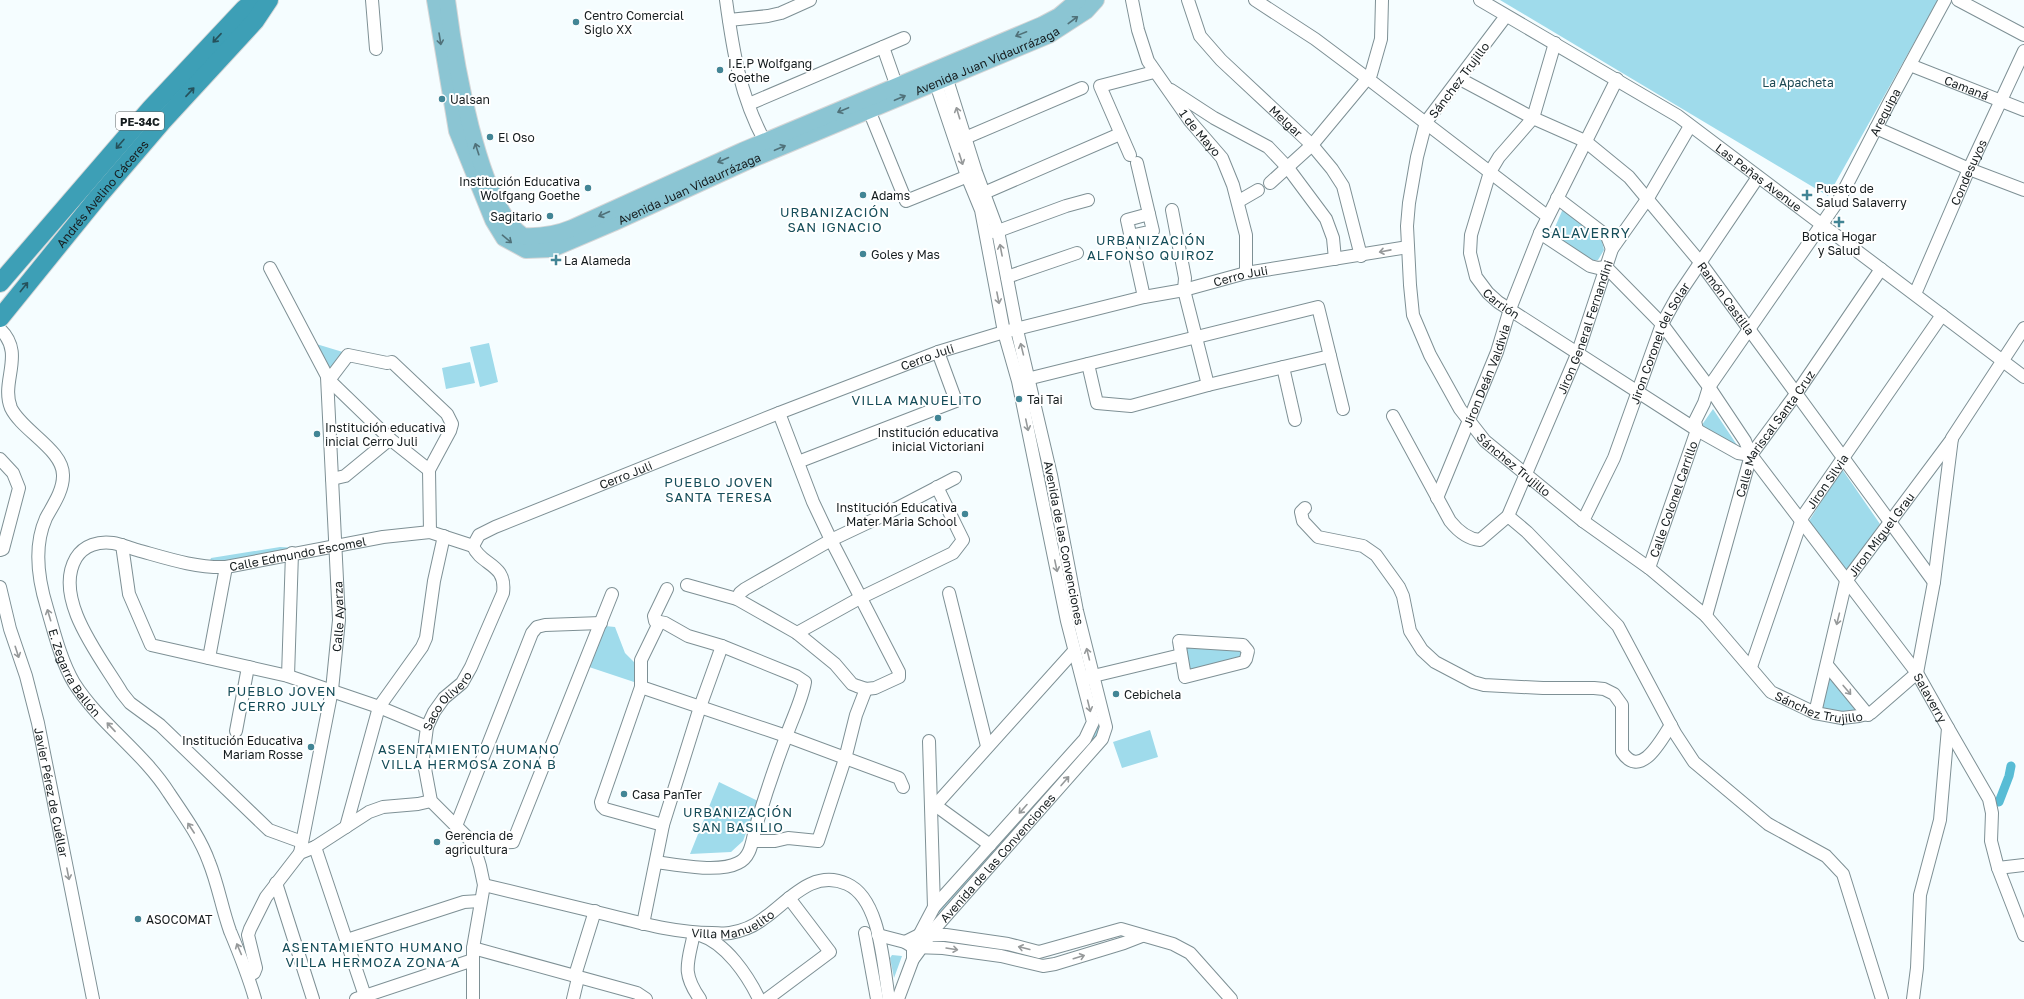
<svg xmlns="http://www.w3.org/2000/svg" width="2024" height="999" font-family="'Golos Text',sans-serif">
  <rect width="100%" height="100%" fill="#f5fdff"/>
  <!-- green -->
  <path fill="#9fdbeb" d="M1500 0H1938L1828 196Z
    M1562 211H1566L1602 241 1604 250 1598 260 1591 261 1552 234Z
    M994 241 1008 316 1005 317 991 242Z
    M313 343 346 353 329 369Z
    M489 343 498 382 480 387 470 347Z
    M470 362 475 383 446 389 442 368Z
    M1026 387 1058 536 1055 537 1023 388Z
    M1713 409 1741 451 1697 432Z
    M1842 469 1880 524 1848 575 1809 521Z
    M280 547 301 548 209 563 211 558Z
    M605 626 615 627 625 653 634 662 637 683 589 667Z
    M1182 645 1240 648 1245 657 1187 673Z
    M1830 678 1862 714 1820 710Z
    M1087 683 1101 724 1098 735 939 913V910L1094 734 1097 725Z
    M1150 730 1158 757 1122 768 1113 742Z
    M719 782 758 801 743 841 731 852 690 854Z
    M892 955 902 956 894 978 890 958Z"/>
  <g fill="none" stroke-linecap="round" stroke-linejoin="round">
    <!-- canal -->
    <path stroke="#58bcd5" stroke-width="9" d="M1999 802 2009 776 2011 766"/>
    <defs>
      <g id="minor">
        <path d="M372 0 376 49"/>
        <path d="M726 0C733 51 740 96 765 142"/>
        <path id="s1" d="M1132 0 1138 30 1148 61 1190 121 1222 158 1233 185 1246 235V273"/>
        <path id="s2" d="M1188 0 1200 36 1221 60 1312 145 1332 169 1343 186 1361 256"/>
        <path d="M1255 0 1315 39 1367 78 1547 216"/>
        <path id="s3" d="M1480 0 1678 116 2024 377"/>
        <path d="M1958 0 2024 35"/>
        <path id="s4" d="M1506 16 1426 122 1417 157 1409 203 1407 226 1410 285 1413 315 1430 355 1460 409 1485 441 1583 521 1649 568 1706 616 1771 692 1815 713 1842 718 1859 716 1871 713 1917 673"/>
        <path d="M729 20 768 16 781 13 810 0"/>
        <path id="s5" d="M1555 43 1533 118 1499 157 1490 172 1471 235 1470 253 1476 277 1488 293 1498 302 1697 430 1738 453 1751 455"/>
        <path d="M883 47 897 87"/>
        <path id="s6" d="M1910 65 2024 110"/>
        <path id="s7" d="M1460 79 1533 118 1585 141 1629 177 1700 262 1934 582"/>
        <path d="M1171 90 1214 118 1268 147 1288 168 1326 219 1333 238 1335 259"/>
        <path d="M866 103 906 201 973 174"/>
        <path d="M749 104 904 38"/>
        <path d="M1876 128 1969 169 2024 190"/>
        <path d="M958 141 1082 88"/>
        <path d="M1130 155 1100 86 1154 72"/>
        <path d="M1137 163 1149 214 1127 220 1144 297"/>
        <path d="M1270 183 1312 145 1371 74 1381 39 1382 0"/>
        <path d="M984 193 1120 134"/>
        <path d="M1557 198 1607 236 1612 249"/>
        <path d="M1239 201 1258 190"/>
        <path d="M1172 210 1185 278 1184 290 1208 385"/>
        <path d="M991 232 998 231 1066 206 1088 200"/>
        <path id="s8" d="M1540 233 1590 266 1598 268 1606 267 1662 324 1709 387 1745 441 1751 455 1917 673 1948 728 1940 820 1920 895 1917 968 1913 999"/>
        <path d="M1130 236 1153 231 1149 214"/>
        <path d="M270 268 329 380 390 439 429 470"/>
        <path d="M1007 277 1077 253"/>
        <path id="s9" d="M1915 294 1969 169 2024 51"/>
        <path id="s10" d="M0 329C26 354 0 381 11 408 22 431 64 450 63 476 63 491 53 505 46 518 33 547 38 579 47 608 54 632 61 661 74 683 100 724 143 752 169 793 183 814 200 837 209 862 218 884 222 909 230 931 240 955 248 974 255 999"/>
        <path d="M1088 364 1097 403 1131 406 1208 385 1330 356"/>
        <path d="M1283 367 1295 420"/>
        <path d="M329 380 348 355 387 363 392 362 447 414 452 424 450 431 429 470 430 532"/>
        <path d="M1023 380 1318 307 1343 409"/>
        <path id="s11" d="M1393 416 1450 521C1458 531 1467 539 1480 540L1508 516 1578 352 1612 249 1648 198 1690 126"/>
        <path d="M0 459 13 473 19 488 3 549 0 550"/>
        <path d="M798 462 956 401 938 352"/>
        <path d="M332 479 345 476 390 439"/>
        <path id="s12" d="M1437 498 1497 352 1510 309 1540 233 1617 79"/>
        <path d="M1305 508 1301 512 1303 521 1318 537 1363 546 1376 555 1399 587 1403 596 1410 631 1422 650 1435 662 1473 682 1484 685 1543 688H1594L1604 689 1614 694 1622 705V752C1641 780 1661 740 1671 725"/>
        <path d="M1508 516 1527 532 1618 626 1675 733 1694 762 1768 824 1826 856 1843 874 1882 999"/>
        <path id="s13" d="M1583 521 1614 458 1662 324 1677 297 1758 177"/>
        <path d="M122 545 129 594 151 645 288 676 379 707 427 727"/>
        <path id="s14" d="M473 546 479 535 495 527 779 413 938 352 1004 332 1144 297 1184 290 1246 273 1408 247"/>
        <path id="s15" d="M1649 568 1697 430 1695 421 1704 403 1709 387 1840 198 1889 103 1945 0"/>
        <path d="M687 585 737 599 797 633 835 664 852 684 857 686 866 689 875 688 899 677V672L831 540 813 502 779 413"/>
        <path id="s16" d="M0 587 10 629 26 676 38 723 93 999"/>
        <path d="M949 593 987 746"/>
        <path d="M737 599 740 593 745 589 831 540 886 514 955 478"/>
        <path id="s17" d="M1706 616 1751 455 1796 394 1881 269"/>
        <path d="M659 623 641 660V687L601 802 602 806 605 809 663 825"/>
        <path d="M797 633 860 598 953 553 963 540 937 487"/>
        <path d="M1179 641 1243 645 1248 651 1246 659 1244 662 1185 677Z"/>
        <path d="M209 658 226 567"/>
        <path d="M1827 665 1868 715"/>
        <path id="s18" d="M1751 667 1803 516 1942 315"/>
        <path d="M1917 673 1934 582 1952 438 2024 328"/>
        <path d="M288 676 292 553"/>
        <path d="M1085 678 1181 655"/>
        <path d="M641 687 786 736 899 778 903 787"/>
        <path id="s19" d="M1815 713 1846 581 1952 439"/>
        <path d="M1948 728 1989 799 1992 813 1991 841 1998 868 2024 935"/>
        <path d="M236 731 248 667"/>
        <path d="M929 741 934 907"/>
        <path d="M935 805 990 845"/>
        <path d="M932 809 1074 651"/>
        <path d="M456 826 532 633 537 627 545 625 601 623"/>
        <path d="M346 827 379 707 422 647 426 638 434 581 444 536"/>
        <path d="M754 841H775L788 838 818 841 845 759 856 715 866 689"/>
        <path id="s20" d="M302 842 269 830 160 725 130 703 122 693C102 659 52 599 76 558 84 545 99 541 113 543 121 544 129 548 137 550 166 558 195 568 226 567L383 537 430 532 473 546"/>
        <path d="M473 843 513 842 612 594"/>
        <path d="M315 847 366 999"/>
        <path id="s21" d="M300 853 332 690 339 620 327 377"/>
        <path d="M656 862C677 865 719 873 738 863 752 857 752 839 756 826 765 796 775 766 786 737 792 719 802 700 805 682L796 676 722 646 688 636 665 623 655 621 654 616 667 589"/>
        <path d="M1998 868 2024 865"/>
        <path d="M276 883 313 999"/>
        <path id="s22" d="M484 885C521 894 559 903 596 912 634 921 672 933 712 933 718 933 724 934 730 933 742 931 754 926 763 919 788 902 812 868 847 884 881 899 883 966 889 999"/>
        <path d="M643 924 663 825 700 707 722 646"/>
        <path d="M694 933C688 963 681 972 700 999"/>
        <path d="M865 933 877 999"/>
        <path d="M700 935C726 943 748 976 759 999"/>
        <path d="M878 935 905 942 913 947 943 948 1001 956 1043 966 1055 964 1124 943 1142 936"/>
        <path d="M347 940 464 902 480 901"/>
        <path d="M905 942 919 935H946L1008 944 1039 952 1121 929 1173 944 1190 953 1231 999"/>
        <path d="M473 948 637 993 646 999"/>
        <path id="s23" d="M913 959C922 948 928 936 937 926L1102 739 1106 727 1077 611 1051 475 1017 330 998 231 976 172 944 70"/>
        <path d="M249 975 254 973 256 968 248 935 250 929 266 897 300 853 315 847 369 812 383 807 418 804 431 801"/>
        <path d="M356 999 473 960"/>
        <path id="s24" d="M473 999V948L484 885 480 866 473 843 431 801 423 758 427 727 434 712 444 698 462 683 471 667 503 593C507 563 481 566 473 546"/>
        <path d="M573 999 578 978 576 972 595 911"/>
        <path d="M767 999 830 952 789 898"/>
        <path d="M898 999 913 959V947L934 907 1085 739 1093 722 1067 621 1018 381 1004 332 981 210 967 176 933 75"/>
      </g>
      <g id="major">
        <path id="s25" d="M435 0 457 131 493 220 504 238 526 250 552 249 613 223 748 161 1049 35 1086 11 1096 0"/>
        <path d="M447 0C454 54 478 206 523 236 541 237 555 235 572 228L742 151 1042 25 1059 16 1078 0"/>
      </g>
      <g id="highway">
        <path d="M0 283 151 108 244 9 255 0"/>
        <path id="s26" d="M0 318 98 197 163 121 255 21 269 0"/>
      </g>
    </defs>
    <!-- minor casing -->
    <use href="#minor" stroke="#7e9095" stroke-width="14"/>
    <!-- major casing -->
    <use href="#major" stroke="#d5d6d7" stroke-width="18"/>
    <!-- highway casing -->
    <use href="#highway" stroke="#d5d6d7" stroke-width="20"/>
    <!-- minor -->
    <use href="#minor" stroke="#fff" stroke-width="12"/>
    <!-- major -->
    <use href="#major" stroke="#8bc5d3" stroke-width="16"/>
    <!-- highway -->
    <use href="#highway" stroke="#3d9fb6" stroke-width="18"/>
  </g>
  <!-- one-way arrows -->
  <defs><path id="oneway-shaft" d="M-6 0H5M1.5-3L5.5 0L1.5 3" fill="none" stroke-width="1.6" stroke-linecap="round" stroke-linejoin="round"/></defs>
  <g stroke="#507179">
    <use href="#oneway-shaft" transform="translate(1073 20) rotate(-37)"/>
    <use href="#oneway-shaft" transform="translate(1021 34) rotate(158)"/>
    <use href="#oneway-shaft" transform="translate(440 39) rotate(81)"/>
    <use href="#oneway-shaft" transform="translate(900 98) rotate(-23)"/>
    <use href="#oneway-shaft" transform="translate(843 110) rotate(157)"/>
    <use href="#oneway-shaft" transform="translate(780 148) rotate(-23)"/>
    <use href="#oneway-shaft" transform="translate(477 149) rotate(-108)"/>
    <use href="#oneway-shaft" transform="translate(723 160) rotate(156)"/>
    <use href="#oneway-shaft" transform="translate(604 214) rotate(156)"/>
    <use href="#oneway-shaft" transform="translate(507 239) rotate(40)"/>
  </g>
  <g stroke="#26515b">
    <use href="#oneway-shaft" transform="translate(217 38) rotate(133)"/>
    <use href="#oneway-shaft" transform="translate(190 92) rotate(-47)"/>
    <use href="#oneway-shaft" transform="translate(120 144) rotate(131)"/>
    <use href="#oneway-shaft" transform="translate(24 287) rotate(-51)"/>
  </g>
  <g stroke="#96999a">
    <use href="#oneway-shaft" transform="translate(958 113) rotate(-107)"/>
    <use href="#oneway-shaft" transform="translate(961 159) rotate(72)"/>
    <use href="#oneway-shaft" transform="translate(1001 250) rotate(-101)"/>
    <use href="#oneway-shaft" transform="translate(1385 251) rotate(169)"/>
    <use href="#oneway-shaft" transform="translate(998 298) rotate(79)"/>
    <use href="#oneway-shaft" transform="translate(1022 349) rotate(-104)"/>
    <use href="#oneway-shaft" transform="translate(1027 425) rotate(78)"/>
    <use href="#oneway-shaft" transform="translate(1056 566) rotate(78)"/>
    <use href="#oneway-shaft" transform="translate(49 615) rotate(-107)"/>
    <use href="#oneway-shaft" transform="translate(1838 619) rotate(104)"/>
    <use href="#oneway-shaft" transform="translate(17 652) rotate(72)"/>
    <use href="#oneway-shaft" transform="translate(1088 654) rotate(-104)"/>
    <use href="#oneway-shaft" transform="translate(1847 690) rotate(50)"/>
    <use href="#oneway-shaft" transform="translate(1089 706) rotate(76)"/>
    <use href="#oneway-shaft" transform="translate(111 727) rotate(-133)"/>
    <use href="#oneway-shaft" transform="translate(1065 781) rotate(-49)"/>
    <use href="#oneway-shaft" transform="translate(1023 809) rotate(132)"/>
    <use href="#oneway-shaft" transform="translate(191 828) rotate(-123)"/>
    <use href="#oneway-shaft" transform="translate(68 874) rotate(79)"/>
    <use href="#oneway-shaft" transform="translate(1024 948) rotate(-166)"/>
    <use href="#oneway-shaft" transform="translate(239 949) rotate(-113)"/>
    <use href="#oneway-shaft" transform="translate(952 949) rotate(9)"/>
    <use href="#oneway-shaft" transform="translate(1079 957) rotate(-17)"/>
  </g>
  <!-- markers -->
  <g fill="#428595" stroke="#fff" stroke-width="1.5">
    <circle cx="576" cy="22" r="4"/>
    <circle cx="720" cy="70" r="4"/>
    <circle cx="442" cy="99" r="4"/>
    <circle cx="490" cy="137" r="4"/>
    <circle cx="588" cy="188" r="4"/>
    <circle cx="863" cy="195" r="4"/>
    <path d="M1805 189h4v4h4v4h-4v4h-4v-4h-4v-4h4z"/>
    <circle cx="550" cy="216" r="4"/>
    <path d="M1837 216h4v4h4v4h-4v4h-4v-4h-4v-4h4z"/>
    <circle cx="863" cy="254" r="4"/>
    <path d="M554 254h4v4h4v4h-4v4h-4v-4h-4v-4h4z"/>
    <circle cx="1019" cy="399" r="4"/>
    <circle cx="938" cy="418" r="4"/>
    <circle cx="317" cy="434" r="4"/>
    <circle cx="965" cy="514" r="4"/>
    <circle cx="1116" cy="694" r="4"/>
    <circle cx="311" cy="747" r="4"/>
    <circle cx="624" cy="794" r="4"/>
    <circle cx="437" cy="842" r="4"/>
    <circle cx="138" cy="919" r="4"/>
  </g>
  <g text-anchor="middle" dominant-baseline="central" stroke-width="4" stroke-linejoin="round" paint-order="stroke">
    <!-- shield labels -->
    <rect fill="#fff" stroke="#5c6162" stroke-width="1" x="116" y="112" width="48" height="18" rx="3"/>
    <g font-size="11" font-weight="bold" fill="#161d1f">
      <text x="140" y="121">PE-34C</text>
    </g>
    <!-- poi labels -->
    <g font-size="12" fill="#161d1f" stroke="#fff" text-anchor="start">
      <text x="584" y="15">Centro Comercial<tspan x="584" dy="14">Siglo XX</tspan></text>
      <text x="728" y="63">I.E.P Wolfgang<tspan x="728" dy="14">Goethe</tspan></text>
      <text x="450" y="99">Ualsan</text>
      <text x="498" y="137">El Oso</text>
      <text x="580" y="181" text-anchor="end">Institución Educativa<tspan x="580" dy="14">Wolfgang Goethe</tspan></text>
      <text x="1816" y="188">Puesto de<tspan x="1816" dy="14">Salud Salaverry</tspan></text>
      <text x="871" y="195">Adams</text>
      <text x="542" y="216" text-anchor="end">Sagitario</text>
      <text x="1839" y="236" text-anchor="middle">Botica Hogar<tspan x="1839" dy="14">y Salud</tspan></text>
      <text x="871" y="254">Goles y Mas</text>
      <text x="564" y="260">La Alameda</text>
      <text x="1027" y="399">Tai Tai</text>
      <text x="325" y="427">Institución educativa<tspan x="325" dy="14">inicial Cerro Juli</tspan></text>
      <text x="938" y="432" text-anchor="middle">Institución educativa<tspan x="938" dy="14">inicial Victoriani</tspan></text>
      <text x="957" y="507" text-anchor="end">Institución Educativa<tspan x="957" dy="14">Mater Maria School</tspan></text>
      <text x="1124" y="694">Cebichela</text>
      <text x="303" y="740" text-anchor="end">Institución Educativa<tspan x="303" dy="14">Mariam Rosse</tspan></text>
      <text x="632" y="794">Casa PanTer</text>
      <text x="445" y="835">Gerencia de<tspan x="445" dy="14">agricultura</tspan></text>
      <text x="146" y="919">ASOCOMAT</text>
    </g>
    <!-- street labels -->
    <g font-size="12" fill="#161d1f" stroke="#fff">
      <text stroke="none"><textPath href="#s25" startOffset="775">Avenida Juan Vidaurrázaga</textPath></text>
      <text transform="translate(1459 80) rotate(-53)">Sánchez Trujillo</text>
      <text stroke="none"><textPath href="#s6" startOffset="61">Camaná</textPath></text>
      <text stroke="none"><textPath href="#s15" startOffset="519">Arequipa</textPath></text>
      <text stroke="none"><textPath href="#s2" startOffset="159">Melgar</textPath></text>
      <text stroke="none"><textPath href="#s1" startOffset="152">1 de Mayo</textPath></text>
      <text stroke="none"><textPath href="#s9" startOffset="133">Condesuyos</textPath></text>
      <text stroke="none"><textPath href="#s3" startOffset="331">Las Peñas Avenue</textPath></text>
      <text stroke="none"><textPath href="#s25" startOffset="451">Avenida Juan Vidaurrázaga</textPath></text>
      <text stroke="none"><textPath href="#s26" startOffset="161">Andrés Avelino Cáceres</textPath></text>
      <text stroke="none"><textPath href="#s14" startOffset="819">Cerro Juli</textPath></text>
      <text stroke="none"><textPath href="#s7" startOffset="352">Ramón Castilla</textPath></text>
      <text stroke="none"><textPath href="#s5" startOffset="293">Carrión</textPath></text>
      <text stroke="none"><textPath href="#s11" startOffset="397">Jiron General Fernandini</textPath></text>
      <text stroke="none"><textPath href="#s13" startOffset="194">Jiron Coronel del Solar</textPath></text>
      <text stroke="none"><textPath href="#s14" startOffset="495">Cerro Juli</textPath></text>
      <text stroke="none"><textPath href="#s12" startOffset="132">Jiron Deán Valdivia</textPath></text>
      <text stroke="none"><textPath href="#s17" startOffset="197">Calle Mariscal Santa Cruz</textPath></text>
      <text stroke="none"><textPath href="#s4" startOffset="511">Sánchez Trujillo</textPath></text>
      <text stroke="none"><textPath href="#s14" startOffset="171">Cerro Juli</textPath></text>
      <text stroke="none"><textPath href="#s18" startOffset="202">Jiron Silvia</textPath></text>
      <text stroke="none"><textPath href="#s15" startOffset="73">Calle Colonel Carrillo</textPath></text>
      <text stroke="none"><textPath href="#s19" startOffset="194">Jiron Miguel Grau</textPath></text>
      <text transform="translate(1064 543) rotate(79)">Avenida de las Convenciones</text>
      <text stroke="none"><textPath href="#s20" startOffset="617">Calle Edmundo Escomel</textPath></text>
      <text stroke="none"><textPath href="#s21" startOffset="240">Calle Ayarza</textPath></text>
      <text stroke="none"><textPath href="#s10" startOffset="379">E. Zegarra Ballón</textPath></text>
      <text stroke="none"><textPath href="#s8" startOffset="617">Salaverry</textPath></text>
      <text stroke="none"><textPath href="#s24" startOffset="326">Saco Olivero</textPath></text>
      <text stroke="none"><textPath href="#s4" startOffset="907">Sánchez Trujillo</textPath></text>
      <text stroke="none"><textPath href="#s16" startOffset="212">Javier Pérez de Cuéllar</textPath></text>
      <text stroke="none"><textPath href="#s23" startOffset="132">Avenida de las Convenciones</textPath></text>
      <text stroke="none"><textPath href="#s22" startOffset="256">Villa Manuelito</textPath></text>
    </g>
    <!-- park labels -->
    <g font-size="12" fill="#1e4a55" stroke="#fff">
      <text x="1798" y="82">La Apacheta</text>
    </g>
    <!-- neighbourhood labels -->
    <g font-size="13" letter-spacing="1" fill="#154d59" stroke="#fff">
      <text x="835" y="212">URBANIZACIÓN<tspan x="835" dy="15">SAN IGNACIO</tspan></text>
      <text x="1151" y="240">URBANIZACIÓN<tspan x="1151" dy="15">ALFONSO QUIROZ</tspan></text>
      <text x="917" y="400">VILLA MANUELITO</text>
      <text x="719" y="482">PUEBLO JOVEN<tspan x="719" dy="15">SANTA TERESA</tspan></text>
      <text x="282" y="691">PUEBLO JOVEN<tspan x="282" dy="15">CERRO JULY</tspan></text>
      <text x="469" y="749">ASENTAMIENTO HUMANO<tspan x="469" dy="15">VILLA HERMOSA ZONA B</tspan></text>
      <text x="738" y="812">URBANIZACIÓN<tspan x="738" dy="15">SAN BASILIO</tspan></text>
      <text x="373" y="947">ASENTAMIENTO HUMANO<tspan x="373" dy="15">VILLA HERMOZA ZONA A</tspan></text>
    </g>
    <!-- quarter labels -->
    <g font-size="14" letter-spacing="1" fill="#154d59" stroke="#fff">
      <text x="1586" y="232">SALAVERRY</text>
    </g>
  </g>
</svg>
